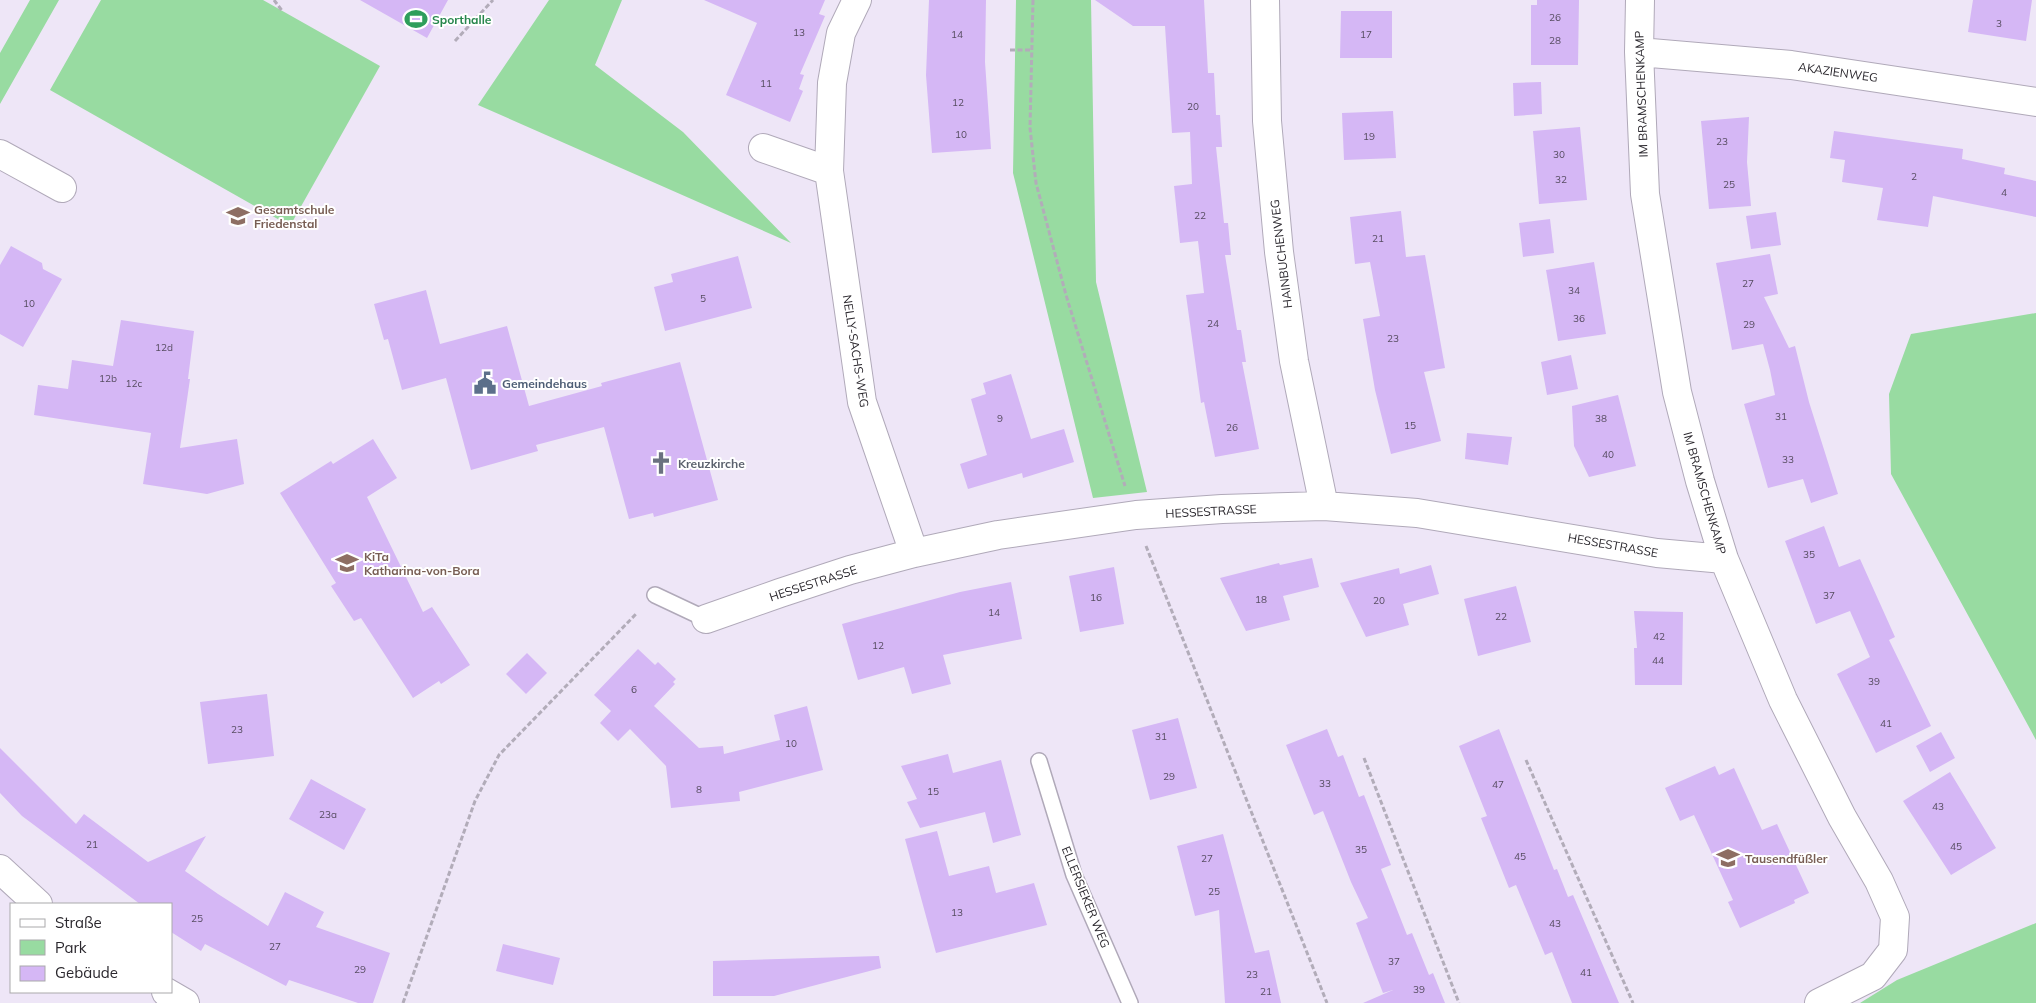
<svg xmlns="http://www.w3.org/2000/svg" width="2036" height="1003" font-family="Mulish,sans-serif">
  <rect width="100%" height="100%" fill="#eee6f7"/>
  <!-- green -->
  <path fill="#98dba1" d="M30 0H59L0 104V53Z
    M101 0H263L380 66 290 226 50 90Z
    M549 0H622L595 65 683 132 791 243 478 105Z
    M1016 0H1091L1096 282 1147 492 1093 498 1013 173Z
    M2036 313V740L1891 474 1889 394 1911 334Z
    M2036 923V1003H1860L1897 980Z"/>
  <!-- building -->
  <path fill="#d5b7f5" d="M360 0H448L427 38Z
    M704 0H825L819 14 825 16 800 74 804 75 799 89 803 91 790 122 726 95 757 23Z
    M929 0H986L985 62 991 149 932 153 926 75Z
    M1095 0H1204L1208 73H1214L1216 115H1220L1222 147H1216L1224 223H1228L1231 255H1225L1237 330H1241L1246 362H1242L1259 449 1215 457 1204 402 1201 403 1186 295 1204 293 1198 241 1180 243 1174 186 1192 184 1190 132 1172 133 1165 26H1133Z
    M1537 0H1579L1578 65H1531V5H1537Z
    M1973 0H2032L2026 41 1968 32Z
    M1341 11H1392V58H1340Z
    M1541 82 1542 114 1514 116 1513 83Z
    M1393 111 1396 158 1344 160 1342 113Z
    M1749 117 1747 162 1751 206 1709 209 1701 121Z
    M1580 127 1587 200 1539 204 1533 131Z
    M1834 131 1963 149 1962 159 2005 168 2004 174 2036 181V217L1933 196 1928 227 1877 220 1883 188 1842 182 1845 160 1830 158Z
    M1401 211 1406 257 1425 255 1445 368 1424 372 1441 441 1391 454 1375 390 1363 319 1380 316 1370 262 1355 264 1350 217Z
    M1776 212 1781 245 1751 249 1746 216Z
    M1550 219 1554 253 1523 257 1519 223Z
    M11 246 42 263 43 269 62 279 23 347 0 334V265Z
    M1770 254 1778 294 1764 297 1789 348 1795 346 1809 402 1838 494 1811 503 1803 479 1768 488 1744 404 1775 395 1770 370 1763 344 1732 350 1716 263Z
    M738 256 752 308 665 331 654 287 673 282 671 274Z
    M1594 262 1606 334 1558 341 1546 270Z
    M426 290 440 344 507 326 529 406 602 386 601 383 680 362 718 500 654 517 653 513 629 519 604 427 536 445 538 451 471 470 446 378 402 390 388 339 384 340 374 304Z
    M121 320 194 331 188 379H190L180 448 237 439 244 484 207 494 143 484 151 433 34 415 38 385 68 389 72 360 113 366Z
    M1571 355 1578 389 1547 395 1541 362Z
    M1011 374 1031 439 1064 429 1074 462 1023 478 1022 473 968 489 960 464 987 455 971 399 986 394 983 383Z
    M1618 395 1636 466 1589 477 1574 446 1572 406Z
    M1467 433 1512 437 1508 465 1465 459Z
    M373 439 397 478 367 497 423 612 432 607 470 665 441 684 439 681 413 698 361 618 354 621 331 586 336 583 280 493 331 461 333 464Z
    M1824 526 1839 567 1860 559 1895 637 1889 640 1931 726 1876 753 1837 674 1870 657 1850 611 1816 624 1785 541Z
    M1312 558 1319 587 1283 596 1290 620 1246 631 1220 578 1279 563 1280 565Z
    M1431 565 1439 594 1403 604 1409 625 1366 637 1340 583 1399 568 1400 574Z
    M1114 567 1124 624 1080 632 1069 576Z
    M1011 582 1022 639 943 655 951 684 912 694 904 667 858 680 842 624 960 592Z
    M1516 586 1531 642 1478 656 1464 599Z
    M1634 611 1683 612 1682 685H1635L1634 648H1637Z
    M638 649 655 665 658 662 676 679 673 682 675 684 654 706 699 748 723 746 724 754 780 740 774 715 807 706 823 770 739 792 740 801 671 808 666 766 630 729 618 741 600 723 611 711 594 695Z
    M527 653 547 673 526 694 506 674Z
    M267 694 274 756 208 764 200 702Z
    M1178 718 1197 788 1150 800 1132 730Z
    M1327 729 1338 757 1343 755 1359 797 1364 795 1391 865 1381 869 1407 935 1412 933 1429 975 1433 973 1445 1003H1363L1393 990 1383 993 1356 923 1368 918 1351 882 1323 811 1314 815 1286 745Z
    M1499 729 1554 870 1557 869 1568 897 1573 895 1619 1003H1572L1552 952 1545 955 1516 885 1509 888 1481 818 1487 816 1459 746Z
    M1941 732 1955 758 1930 772 1916 746Z
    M0 748 76 824 84 814 148 862 206 836 185 871 218 894 268 926 285 892 324 912 316 927 390 953 373 1003H358L289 980 286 986 205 944 201 951 171 932V904H140L22 816 0 793Z
    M948 754 953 773 1001 760 1021 835 993 843 985 812 920 828 907 802 917 799 901 766Z
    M1715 766 1719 775 1734 768 1762 830 1777 824 1809 893 1794 900 1795 903 1740 928 1728 902 1733 900 1694 815 1680 821 1665 788Z
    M1950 772 1996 848 1951 875 1903 801Z
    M311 779 366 809 344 850 289 819Z
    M937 831 949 876 989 866 996 893 1034 883 1047 925 936 953 905 839Z
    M1223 834 1255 953 1269 950 1281 1003H1225L1219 910 1195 916 1177 846Z
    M503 944 560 958 553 985 496 971Z
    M879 956 881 968 774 996H713V961Z"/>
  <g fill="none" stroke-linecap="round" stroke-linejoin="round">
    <defs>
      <path id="service" d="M655 595 706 619
        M1039 761 1074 875 1130 1003"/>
      <path id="minor" d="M857 0 841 33 832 83 829 171 862 402 914 553
        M1265 0 1267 121 1279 252 1294 361 1324 506
        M1640 0 1639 52 1645 194 1677 392 1700 481 1724 559 1783 700 1842 817 1879 881 1895 917 1893 950 1873 976 1819 1003
        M1639 52 1791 65 2036 102
        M763 148 829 171
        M0 154 62 188
        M706 619 780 593 850 570 914 553 998 535 1136 515 1222 509 1324 506 1417 513 1657 553 1724 559
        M0 869 38 904
        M166 992 185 1003"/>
    </defs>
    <!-- service casing -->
    <use href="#service" stroke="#b0a9b9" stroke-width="18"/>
    <!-- minor casing -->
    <use href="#minor" stroke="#b0a9b9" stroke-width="30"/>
    <!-- path -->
    <path stroke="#b2acb9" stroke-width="3" stroke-dasharray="5 2.5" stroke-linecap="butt" d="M274 0 283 12
      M1033 0 1030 128 1036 183 1066 295 1125 486
      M455 41 493 0
      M1010 50H1032
      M1146 546 1327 1003
      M1364 758 1459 1003
      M1526 760 1633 1003
      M403 1003 475 801 499 755 637 613"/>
    <!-- service -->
    <use href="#service" stroke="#fff" stroke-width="15"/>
    <!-- minor -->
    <use href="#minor" stroke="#fff" stroke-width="28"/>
  </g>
  <!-- icons -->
  <defs>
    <symbol id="stadium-bare" viewBox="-9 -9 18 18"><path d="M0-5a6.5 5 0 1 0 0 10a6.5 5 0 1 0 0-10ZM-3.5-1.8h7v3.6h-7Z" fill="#2e9e5b" stroke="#fff" stroke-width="2.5" paint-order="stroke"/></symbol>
    <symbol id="school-bare" viewBox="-9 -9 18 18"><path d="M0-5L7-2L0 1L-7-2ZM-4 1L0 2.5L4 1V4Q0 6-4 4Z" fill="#8d6e63" stroke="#fff" stroke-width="2.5" paint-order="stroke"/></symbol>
    <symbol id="civic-bare" viewBox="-9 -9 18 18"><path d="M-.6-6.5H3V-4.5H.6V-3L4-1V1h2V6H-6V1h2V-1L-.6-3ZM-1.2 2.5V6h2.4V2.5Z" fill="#5c6f8a" stroke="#fff" stroke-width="2.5" paint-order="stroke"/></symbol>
    <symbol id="church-bare" viewBox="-9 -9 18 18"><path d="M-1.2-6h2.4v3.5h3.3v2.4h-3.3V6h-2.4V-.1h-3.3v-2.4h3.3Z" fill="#6b7280" stroke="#fff" stroke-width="2.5" paint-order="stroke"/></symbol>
  </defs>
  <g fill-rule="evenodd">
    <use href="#stadium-bare" x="400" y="3" width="32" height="32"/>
    <use href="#school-bare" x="222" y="200" width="32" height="32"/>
    <use href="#civic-bare" x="469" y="367" width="32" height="32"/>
    <use href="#church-bare" x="645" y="447" width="32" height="32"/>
    <use href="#school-bare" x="331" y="547" width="32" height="32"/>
    <use href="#school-bare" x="1712" y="842" width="32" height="32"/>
  </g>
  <g text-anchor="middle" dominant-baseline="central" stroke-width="4" stroke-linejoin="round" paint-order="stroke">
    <!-- number labels -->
    <g font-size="10" fill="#564c60">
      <text x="1555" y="17">26</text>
      <text x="1999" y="23">3</text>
      <text x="799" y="32">13</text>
      <text x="957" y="34">14</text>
      <text x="1366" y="34">17</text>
      <text x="1555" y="40">28</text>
      <text x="766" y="83">11</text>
      <text x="958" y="102">12</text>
      <text x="1193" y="106">20</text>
      <text x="961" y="134">10</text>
      <text x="1369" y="136">19</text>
      <text x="1722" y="141">23</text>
      <text x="1559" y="154">30</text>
      <text x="1914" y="176">2</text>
      <text x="1561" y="179">32</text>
      <text x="1729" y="184">25</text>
      <text x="2004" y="192">4</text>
      <text x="1200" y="215">22</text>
      <text x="1378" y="238">21</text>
      <text x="1748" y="283">27</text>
      <text x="1574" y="290">34</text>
      <text x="703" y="298">5</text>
      <text x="29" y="303">10</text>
      <text x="1579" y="318">36</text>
      <text x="1213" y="323">24</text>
      <text x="1749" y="324">29</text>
      <text x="1393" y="338">23</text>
      <text x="164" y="347">12d</text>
      <text x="108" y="378">12b</text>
      <text x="134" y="383">12c</text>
      <text x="1781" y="416">31</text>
      <text x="1000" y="418">9</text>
      <text x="1601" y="418">38</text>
      <text x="1410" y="425">15</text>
      <text x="1232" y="427">26</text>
      <text x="1608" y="454">40</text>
      <text x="1788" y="459">33</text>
      <text x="1809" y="554">35</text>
      <text x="1829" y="595">37</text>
      <text x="1096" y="597">16</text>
      <text x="1261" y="599">18</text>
      <text x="1379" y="600">20</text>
      <text x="994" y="612">14</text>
      <text x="1501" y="616">22</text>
      <text x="1659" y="636">42</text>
      <text x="878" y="645">12</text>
      <text x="1658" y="660">44</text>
      <text x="1874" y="681">39</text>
      <text x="634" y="689">6</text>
      <text x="1886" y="723">41</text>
      <text x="237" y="729">23</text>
      <text x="1161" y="736">31</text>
      <text x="791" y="743">10</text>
      <text x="1169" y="776">29</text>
      <text x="1325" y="783">33</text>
      <text x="1498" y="784">47</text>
      <text x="699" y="789">8</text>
      <text x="933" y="791">15</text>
      <text x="1938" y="806">43</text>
      <text x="328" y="814">23a</text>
      <text x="92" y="844">21</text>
      <text x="1956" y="846">45</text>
      <text x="1361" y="849">35</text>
      <text x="1520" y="856">45</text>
      <text x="1207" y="858">27</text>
      <text x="1214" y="891">25</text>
      <text x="957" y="912">13</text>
      <text x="197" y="918">25</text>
      <text x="1555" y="923">43</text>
      <text x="275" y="946">27</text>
      <text x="1394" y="961">37</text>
      <text x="360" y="969">29</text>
      <text x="1586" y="972">41</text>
      <text x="1252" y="974">23</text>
      <text x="1419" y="989">39</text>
      <text x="1266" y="991">21</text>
    </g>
    <!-- leisure labels -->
    <g font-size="12" font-weight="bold" fill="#27864d" stroke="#fff" text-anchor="start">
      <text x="432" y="19">Sporthalle</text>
    </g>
    <!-- street labels -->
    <g font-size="12" fill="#2b282e" stroke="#fff">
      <text transform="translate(1838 72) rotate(8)">AKAZIENWEG</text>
      <text transform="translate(1641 94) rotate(-92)">IM BRAMSCHENKAMP</text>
      <text transform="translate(1281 254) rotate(-97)">HAINBUCHENWEG</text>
      <text transform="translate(856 351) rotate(81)">NELLY-SACHS-WEG</text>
      <text transform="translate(1705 493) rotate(74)">IM BRAMSCHENKAMP</text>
      <text transform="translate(1211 511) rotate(-3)">HESSESTRASSE</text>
      <text transform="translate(1613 545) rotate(10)">HESSESTRASSE</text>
      <text transform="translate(813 583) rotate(-18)">HESSESTRASSE</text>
      <text transform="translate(1086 897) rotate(68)">ELLERSIEKER WEG</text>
    </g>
    <!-- education labels -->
    <g font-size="12" font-weight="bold" fill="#785e54" stroke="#fff" text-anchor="start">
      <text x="254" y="209">Gesamtschule<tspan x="254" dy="14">Friedenstal</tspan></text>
      <text x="364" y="556">KiTa<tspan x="364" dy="14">Katharina-von-Bora</tspan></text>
      <text x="1745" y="858">Tausendfüßler</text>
    </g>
    <!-- service labels -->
    <g font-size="12" font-weight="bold" fill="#4e5e75" stroke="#fff" text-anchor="start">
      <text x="502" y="383">Gemeindehaus</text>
    </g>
    <!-- worship labels -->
    <g font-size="12" font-weight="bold" fill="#5b616d" stroke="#fff" text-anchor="start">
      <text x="678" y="463">Kreuzkirche</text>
    </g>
  </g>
  <!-- legend -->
  <rect x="10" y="903" width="162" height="90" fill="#ffffff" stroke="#aaa9ab"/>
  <rect x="20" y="919" width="25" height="8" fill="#ffffff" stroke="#aaa9ab"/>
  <text x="55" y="928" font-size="15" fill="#2b282e">Straße</text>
  <rect x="20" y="940" width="25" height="15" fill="#98dba1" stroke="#aaa9ab"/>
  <text x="55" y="953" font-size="15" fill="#2b282e">Park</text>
  <rect x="20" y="966" width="25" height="15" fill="#d5b7f5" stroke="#aaa9ab"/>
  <text x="55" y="978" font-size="15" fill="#2b282e">Gebäude</text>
</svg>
